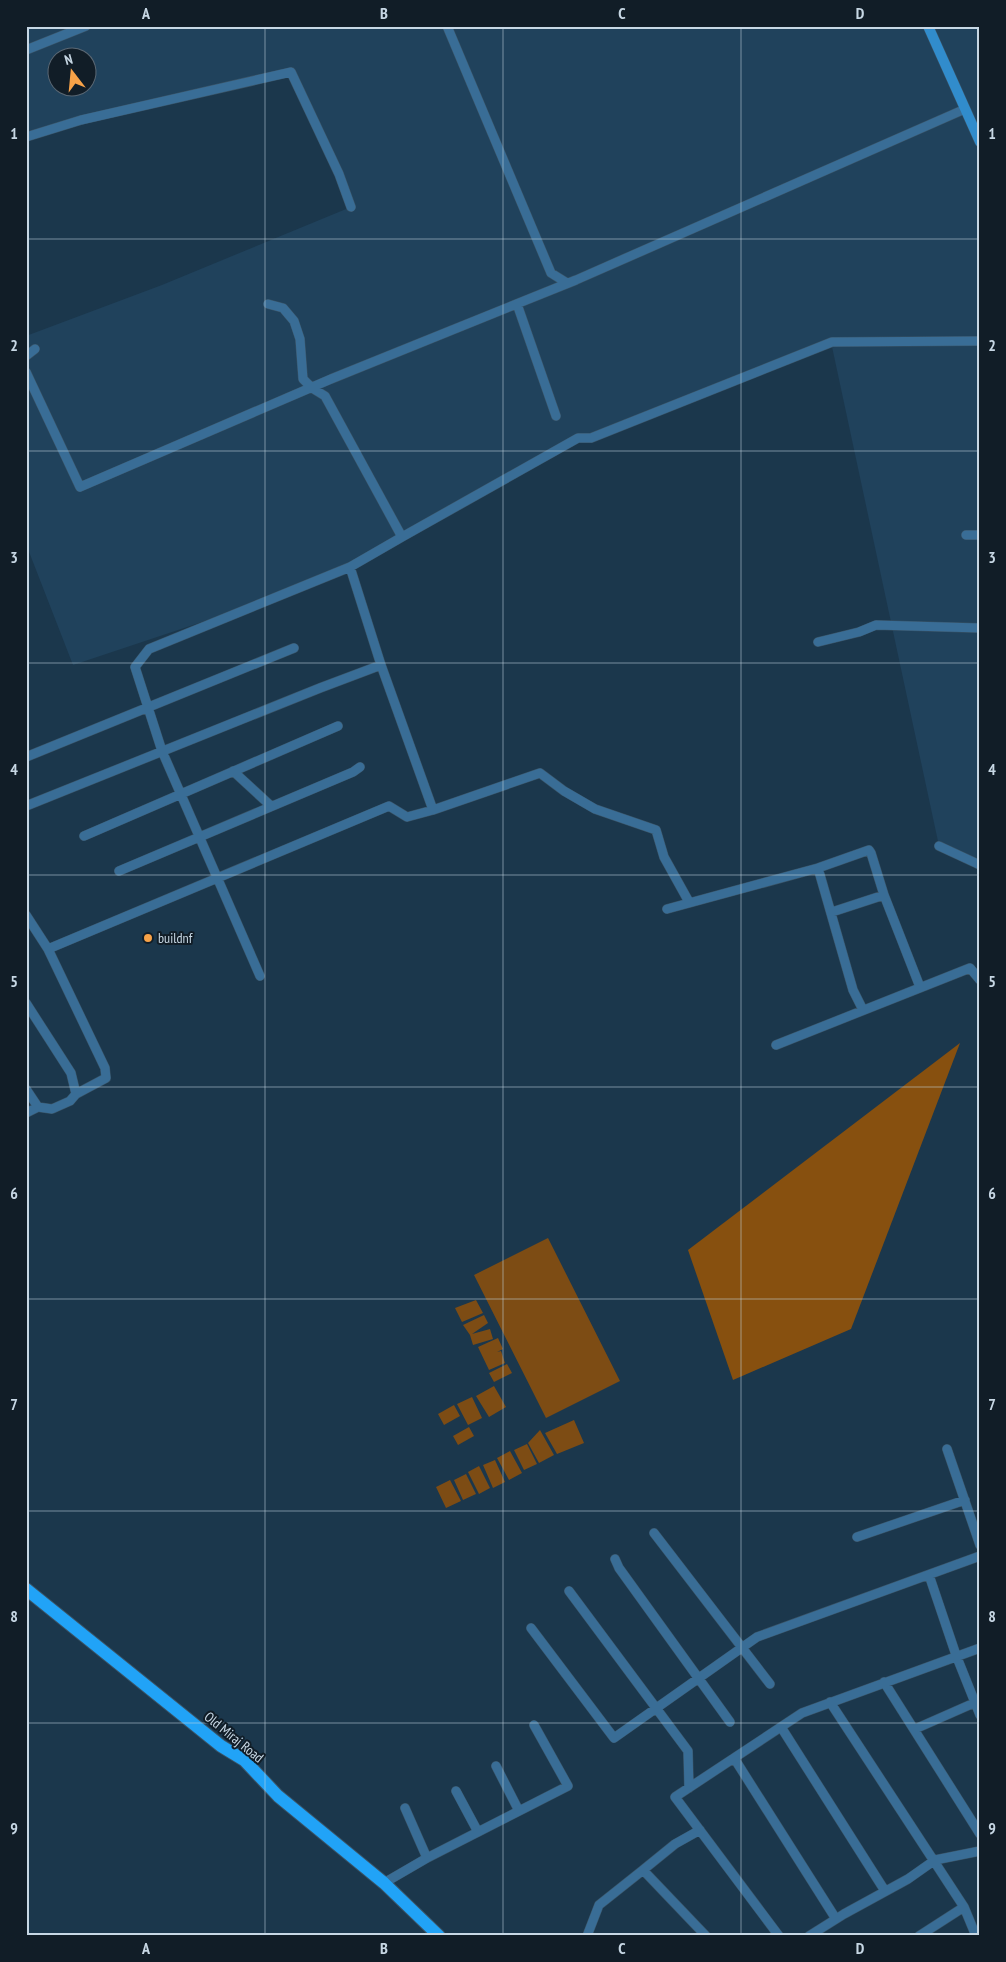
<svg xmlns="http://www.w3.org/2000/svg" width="1006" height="1962" font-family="'PT Sans Narrow',sans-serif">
  <rect width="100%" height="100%" fill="#1b374c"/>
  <!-- built -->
  <path fill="#20425c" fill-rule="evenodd" d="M26 26H980V865L939 846 831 342 591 438H578L402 537 295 591 73 665 26 544V336L162 285 351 207 291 72 26 139ZM58 58H88V88H58Z"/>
  <!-- green -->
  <path fill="#7d4c14" d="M548 1238 620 1381 546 1418 474 1275Z
    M476 1300 483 1313 462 1322 455 1308Z
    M484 1315 488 1323 472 1334 490 1329 493 1339 473 1345 470 1335 463 1325Z
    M498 1338 503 1349 497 1352 501 1351 505 1363 489 1370 478 1347Z
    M507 1364 512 1373 494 1382 489 1373Z
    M494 1386 506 1407 489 1417 476 1396Z
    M472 1397 482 1418 468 1425 457 1404Z
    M454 1405 460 1416 444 1425 438 1414Z
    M574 1420 584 1443 557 1454 545 1433Z
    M469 1427 474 1436 458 1445 453 1436Z
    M540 1430 554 1455 539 1463 528 1443Z
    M527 1444 537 1464 524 1470 514 1450Z
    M510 1451 522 1473 509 1480 497 1458Z
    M495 1460 505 1482 493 1488 483 1465Z
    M479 1466 490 1488 479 1494 468 1472Z
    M466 1474 476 1494 463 1500 454 1480Z
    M450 1480 461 1501 446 1508 436 1487Z"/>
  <!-- forest -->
  <path fill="#87500f" d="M960 1043 851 1329 733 1380 688 1250Z"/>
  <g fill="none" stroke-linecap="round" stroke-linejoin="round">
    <defs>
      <path id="minor" d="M447 26 551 273 567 283
        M26 50 86 26
        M26 137 81 120 291 72 339 174 351 207
        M517 304 556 416
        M26 356 35 349
        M26 372 80 487 331 379 576 280 965 109
        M966 535H980
        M402 537 578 438H591L832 342 980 341
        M350 567 381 665 433 810
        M818 642 859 632 876 625 980 628
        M26 757 294 648
        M233 771 271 806
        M26 806 320 688 381 665
        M84 836 338 726
        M939 846 980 865
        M818 868 853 990 863 1010
        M119 871 353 772 360 767
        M667 909 818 868 869 850 871 853 884 895 920 987
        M832 912 884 895
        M26 915 48 949 389 806 407 817 433 810 540 773 564 791 595 809 656 830 664 857 689 902
        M260 976 162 751 135 667 149 649 350 567 402 537 325 396 312 388 303 379 300 339 294 321 283 308 268 304
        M26 1003 71 1073 76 1094
        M776 1045 970 968 980 980
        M26 1089 38 1107
        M26 1113 38 1107 52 1109 70 1101 76 1094 106 1078 105 1068 48 949
        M947 1449 980 1545
        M654 1533 770 1684
        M857 1537 965 1500
        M615 1559 619 1568 730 1722
        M929 1575 956 1655 980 1715
        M569 1591 688 1751 689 1788
        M531 1628 614 1738 757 1637 980 1556
        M884 1682 980 1834
        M830 1702 964 1907
        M781 1727 885 1891
        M915 1729 974 1703
        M734 1758 836 1919
        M496 1766 519 1811
        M456 1791 478 1832
        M405 1808 427 1858
        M643 1870 675 1844 700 1830
        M384 1883 427 1858 568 1786 534 1725
        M587 1936 599 1905 643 1870 706 1936
        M779 1936 675 1797 802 1713 980 1648
        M809 1936 844 1914 908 1879 935 1860 980 1851
        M919 1936 964 1907 976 1936"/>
      <path id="secondary" d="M928 26 980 142"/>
      <path id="primary" d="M26 1589 221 1746 244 1760 278 1796 384 1883 439 1936"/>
    </defs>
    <!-- minor casing -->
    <use href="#minor" stroke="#3a5467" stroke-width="10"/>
    <!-- secondary casing -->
    <use href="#secondary" stroke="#3a5467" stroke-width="11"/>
    <!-- primary casing -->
    <use href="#primary" stroke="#3a5467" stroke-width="14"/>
    <!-- minor -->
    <use href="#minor" stroke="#396d96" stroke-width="9"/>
    <!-- secondary -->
    <use href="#secondary" stroke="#318ccc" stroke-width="10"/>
    <!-- primary -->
    <use href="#primary" stroke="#21a3f7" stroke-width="12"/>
  </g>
  <!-- grid -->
  <path fill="none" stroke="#c7d7e4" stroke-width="1" stroke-opacity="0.55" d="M265 26V1936M503 26V1936M741 26V1936M26 239H980M26 451H980M26 663H980M26 875H980M26 1087H980M26 1299H980M26 1511H980M26 1723H980"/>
  <!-- markers -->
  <circle fill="#f7a248" stroke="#111d27" stroke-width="2" cx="148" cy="938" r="5"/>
  <g text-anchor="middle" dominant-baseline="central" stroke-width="4" stroke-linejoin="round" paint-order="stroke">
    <!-- poi labels -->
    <g font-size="14" fill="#c7d7e4" stroke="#111d27" text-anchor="start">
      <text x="158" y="938">buildnf</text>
    </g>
    <!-- street labels -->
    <g font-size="14" fill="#c7d7e4" stroke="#111d27">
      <text transform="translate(234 1737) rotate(39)">Old Miraj Road</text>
    </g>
  </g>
  <!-- border -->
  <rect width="1006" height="1962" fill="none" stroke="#111d27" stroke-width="55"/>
  <!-- north arrow -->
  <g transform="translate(72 72) rotate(344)"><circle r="24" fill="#111d27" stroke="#5a6773"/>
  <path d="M0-4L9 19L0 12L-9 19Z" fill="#f7a248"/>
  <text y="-8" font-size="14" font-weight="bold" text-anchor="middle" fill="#c7d7e4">N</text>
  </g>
  <rect x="28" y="28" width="950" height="1906" fill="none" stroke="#c7d7e4" stroke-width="2"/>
  <g font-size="16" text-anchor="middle" font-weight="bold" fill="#c7d7e4">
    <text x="146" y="19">A</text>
    <text x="384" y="19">B</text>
    <text x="622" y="19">C</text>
    <text x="860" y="19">D</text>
    <text x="14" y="139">1</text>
    <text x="992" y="139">1</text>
    <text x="14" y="351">2</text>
    <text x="992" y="351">2</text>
    <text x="14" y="563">3</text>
    <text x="992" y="563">3</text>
    <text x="14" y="775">4</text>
    <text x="992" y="775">4</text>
    <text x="14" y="987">5</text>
    <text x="992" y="987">5</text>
    <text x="14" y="1199">6</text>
    <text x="992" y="1199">6</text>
    <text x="14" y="1410">7</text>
    <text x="992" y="1410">7</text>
    <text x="14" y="1622">8</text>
    <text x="992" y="1622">8</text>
    <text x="14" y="1834">9</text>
    <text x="992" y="1834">9</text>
    <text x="146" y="1954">A</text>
    <text x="384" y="1954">B</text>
    <text x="622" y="1954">C</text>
    <text x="860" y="1954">D</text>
  </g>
</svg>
